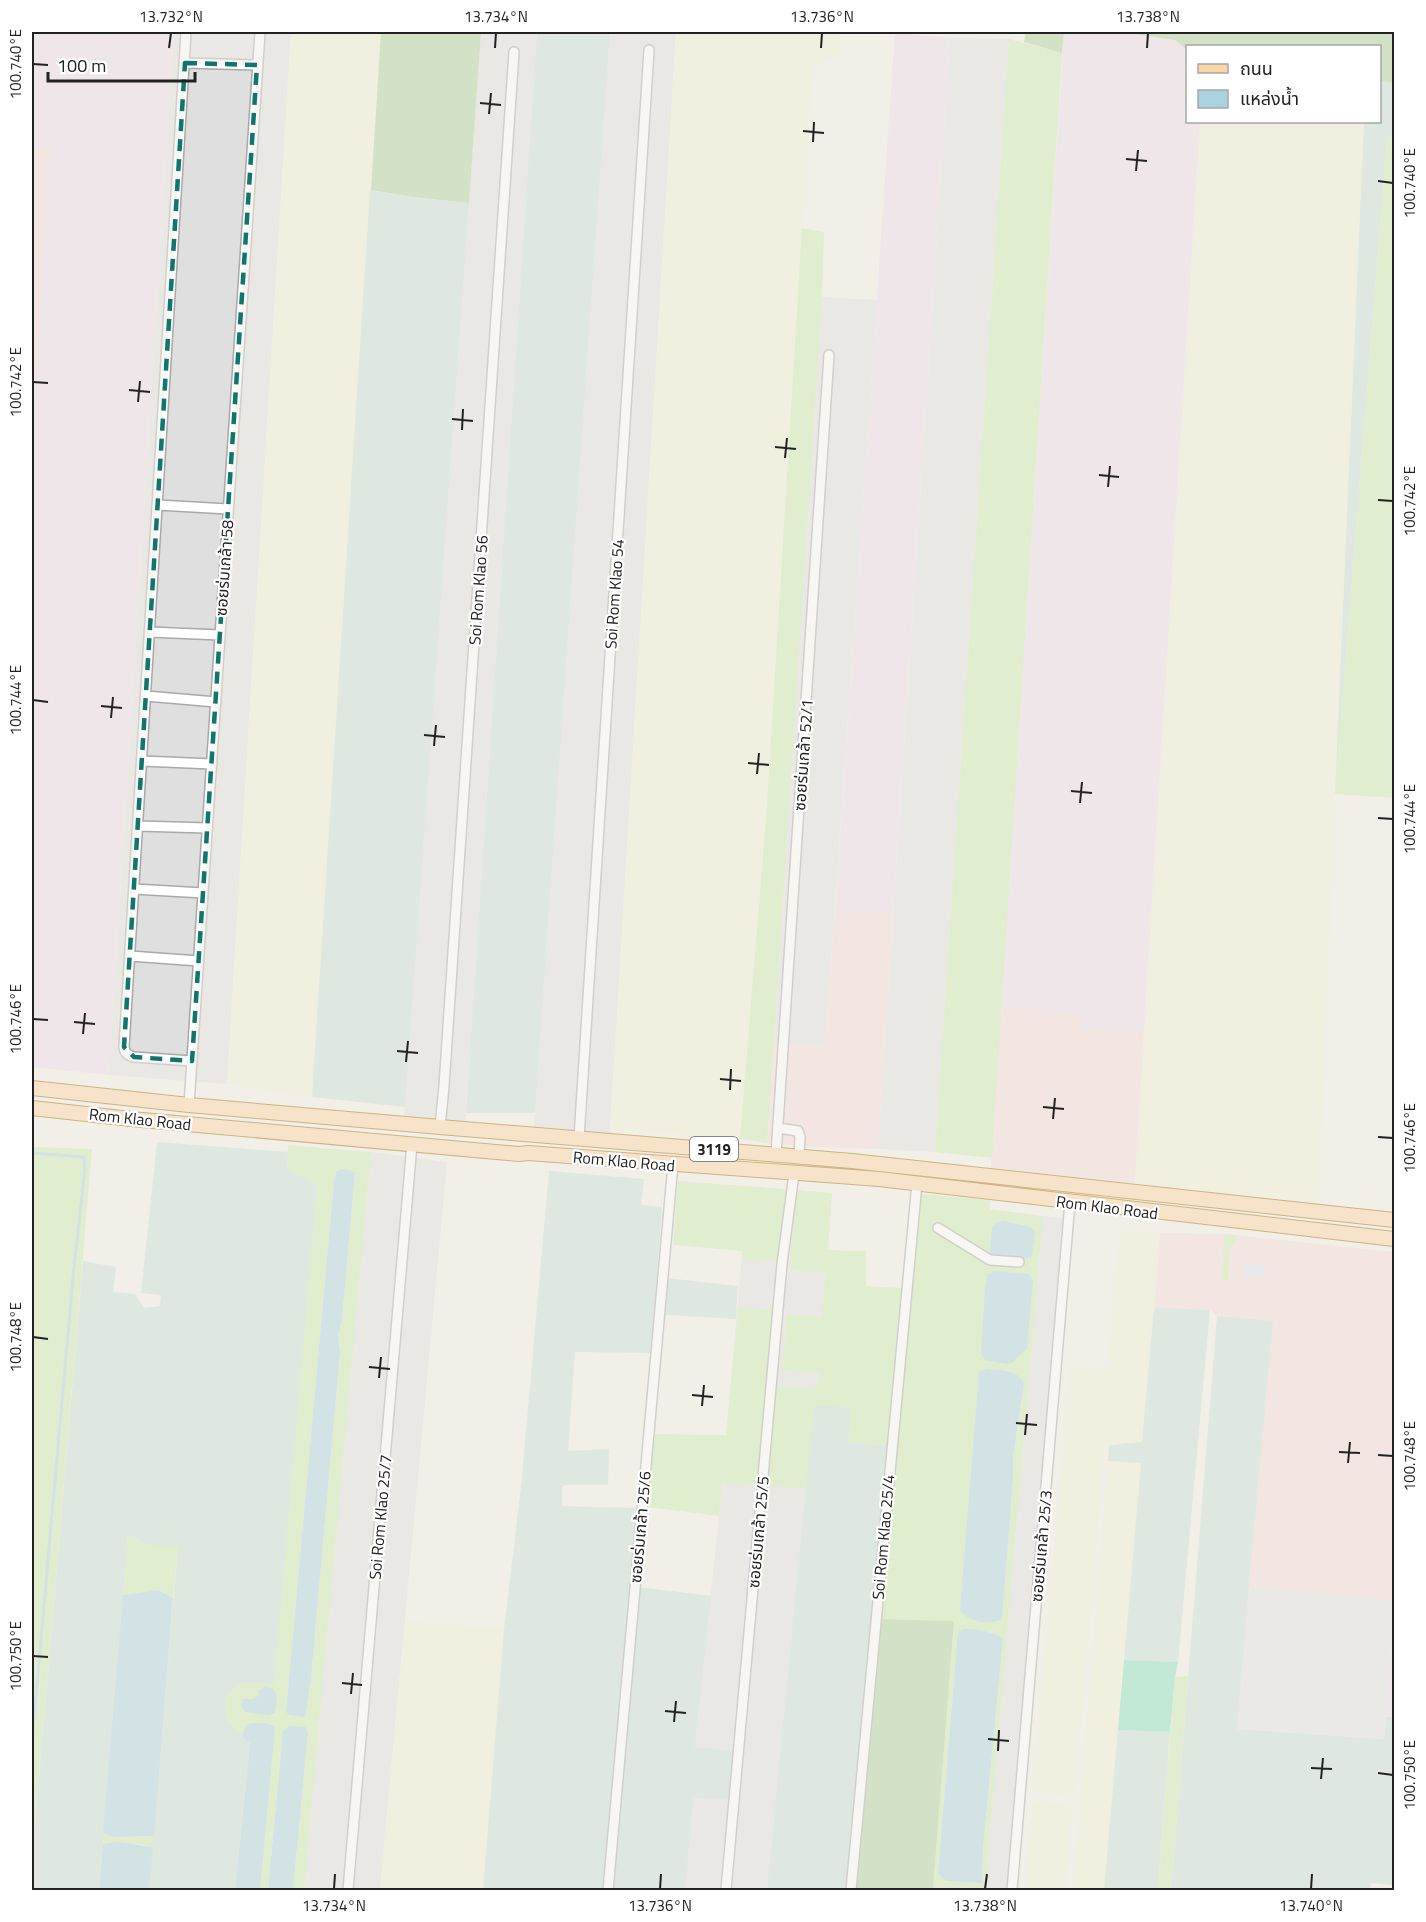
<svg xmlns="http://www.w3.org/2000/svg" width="1426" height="1922" font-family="'Titillium Web','Noto Sans Thai',sans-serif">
  <rect width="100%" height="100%" fill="#f2efe9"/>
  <!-- residential -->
  <path fill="#e0dfdf" d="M174 32H291L227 1084 109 1075Z
    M481 32H537L465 1125 404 1120Z
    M610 32H676L610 1134 534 1128Z
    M950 38 1009 39 935 1152 878 1149Z
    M822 297 877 300 825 1046 772 1044Z
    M371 1152 447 1162 380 1890H304Z
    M748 1187 832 1193 819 1372 767 1890H685L695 1747 719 1516Z
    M1043 1216 1073 1219 1016 1890H985Z"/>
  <!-- commercial -->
  <path fill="#f2dad9" d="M32 148 50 149 32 434Z
    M835 910 893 913 878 1149 817 1147 767 1143 772 1044 825 1046Z
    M1001 1006 1081 1012V1029L1144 1032 1135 1183 991 1168Z
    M1160 1233 1225 1234 1394 1252V1601L1249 1586 1273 1322 1217 1316 1210 1310 1154 1307Z"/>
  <!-- industrial -->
  <path fill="#ebdbe8" d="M32 32H174L109 1075 32 1067V434L50 149 32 148Z
    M1064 32H1118L1175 40 1187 50 1188 122H1200L1144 1032 1081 1029 1080 1012 1001 1006Z
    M895 33 950 38 893 913 835 910Z
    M1393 1635 1394 1636V1717H1386Z"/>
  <!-- farmland -->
  <path fill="#eef0d5" d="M291 32H381L312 1097 227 1084Z
    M676 32H841L840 55 812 67 767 806 740 1139 610 1128Z
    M1200 122H1364L1318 1204 1135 1183Z
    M1120 1230 1160 1233 1142 1443 1104 1446 1094 1576 1075 1785 1071 1794H1058L1038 1791 1033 1786 1071 1368 1108 1370Z
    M1108 1461 1141 1462 1104 1890H1073Z
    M405 1621 504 1629 483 1890H380Z
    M1044 1801 1067 1805 1072 1811 1065 1890H1026L1033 1803Z"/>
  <!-- grass -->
  <path fill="#cdebb0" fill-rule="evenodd" d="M1009 39 1062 53 992 1158 935 1152Z
    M1394 132V798L1335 794 1387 140Z
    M802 228 824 232 822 297 767 1143 740 1139 767 806Z
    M288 1145 371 1152 304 1890H293L308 1733 306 1727 283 1732 268 1890H260L268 1797 245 1726 242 1736 228 1721 225 1697 242 1683 274 1684ZM336 1172 355 1173 342 1320 338 1337 340 1352 311 1679 304 1716 289 1715 286 1712 334 1182Z
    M32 1147 92 1149 32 1860Z
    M678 1181 783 1189 785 1197 777 1261 743 1259 742 1251 673 1245Z
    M797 1190 832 1193 828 1250 866 1251V1286L902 1288 889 1446 848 1442 815 1405 806 1489 768 1486 776 1386 815 1389 819 1373 782 1370 787 1314 822 1317 826 1273 790 1270Z
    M920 1194 990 1200V1209L1043 1216 985 1890 949 1888 947 1890H933L954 1621 880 1619ZM1005 1221 1021 1224 1032 1256 1027 1259 1003 1258 997 1222ZM987 1369 1010 1371 1024 1383 1013 1457V1480L1002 1618 970 1500 979 1372ZM1003 1638 983 1849 982 1883 946 1881Z
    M1225 1234 1237 1235 1229 1252 1228 1281 1221 1280Z
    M738 1308 775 1310 760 1485 722 1482 719 1516 647 1507 655 1434 726 1435Z
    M128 1535 147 1545 178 1544 173 1598 158 1590 123 1595Z
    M1188 1676 1171 1890H1158L1175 1677Z
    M103 1833 115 1837 154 1836 153 1847 139 1844H103Z"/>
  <!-- forest -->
  <path fill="#add19e" d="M381 32H481L469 203 411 197 371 190Z
    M1026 32H1064L1062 53 1024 42Z
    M1118 32H1394V83L1383 82 1380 83V46H1188L1187 50 1175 40Z
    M880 1619 954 1621 933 1890H856Z"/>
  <!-- wetland -->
  <path fill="#c6e0d4" d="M537 32H610L535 1113H466Z
    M1383 81 1394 83V132L1387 140 1335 794 1364 122H1380V83Z
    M370 190 411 197 469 203 405 1107 312 1097Z
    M157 1142 288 1152 287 1170 317 1184 274 1684 242 1683 225 1697 228 1721 250 1744 235 1890H149L178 1545H147L128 1535 99 1890H32V1860L83 1261 116 1267 113 1292 135 1294 144 1308 160 1306 161 1295 141 1293Z
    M549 1171 644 1179 641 1205 662 1207 651 1353 575 1352 568 1451 609 1449 608 1485H565L562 1488V1506L637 1508 630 1586 711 1596 695 1747 734 1751 730 1799 693 1798 685 1890H483L504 1629 521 1487Z
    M667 1278 738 1286 736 1319 665 1315Z
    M1154 1307 1210 1310 1178 1662 1124 1660 1141 1463 1108 1461 1109 1445 1142 1442Z
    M1217 1316 1273 1321 1249 1586 1238 1729 1384 1739 1386 1717H1394V1885L1371 1883 1370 1890H1171Z
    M814 1405 851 1408 848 1442 889 1446 846 1890H767Z
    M1118 1730 1170 1732 1158 1890H1104Z"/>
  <!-- pitch -->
  <path fill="#88e0be" d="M1124 1660 1178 1662 1175 1677 1170 1732 1118 1730Z"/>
  <!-- parking -->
  <path fill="#e2e2e2" d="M1249 1586 1394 1601 1393 1635 1384 1739 1237 1729Z"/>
  <!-- plaza -->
  <path fill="#dddde8" d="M1243 1263 1265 1265 1264 1279 1242 1277Z"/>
  <!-- water -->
  <path fill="#aad3df" d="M341 1169 351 1170 355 1173 342 1320 338 1337 340 1352 311 1679 305 1717 289 1715 286 1712 334 1181 336 1172Z
    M1005 1221 1031 1227 1035 1232 1032 1256C1021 1263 1002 1258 990 1255L992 1228 997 1222Z
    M994 1271 1028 1274 1033 1280 1027 1348 1013 1362 1006 1364 985 1360 981 1354 985 1290 988 1274Z
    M987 1369C1001 1370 1016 1369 1024 1383L1013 1457V1480L1002 1619C990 1625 968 1623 960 1610L979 1372Z
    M158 1590 173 1598 154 1836 114 1837 103 1833 123 1595Z
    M962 1629C976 1628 990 1632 1003 1638L983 1849 982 1883 946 1881 938 1874 958 1633Z
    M265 1687 274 1689 277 1698 275 1713 268 1715 245 1712 241 1706 243 1699H253L258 1696 259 1690Z
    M253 1723H266L275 1727 260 1890H235L250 1744 242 1736 245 1726Z
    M289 1726 306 1727 308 1733 293 1890H268L283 1732Z
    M118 1842 153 1847 149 1890H99L103 1844Z"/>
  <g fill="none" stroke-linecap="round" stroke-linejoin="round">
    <!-- stream -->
    <path stroke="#aad3df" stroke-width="3" d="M32 1153 84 1157 85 1169 73 1277 32 1741"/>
    <defs>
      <path id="minor" d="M186 32 124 1047C125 1053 127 1055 134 1057L192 1061
        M185 63 257 65
        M158 505 228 509
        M150 632 220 635
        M146 696 216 702
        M142 761 212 764
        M138 826 207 828
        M134 889 203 893
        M130 956 199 961
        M189 1105 260 32
        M440 1127 444 1086 514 52
        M778 1128 798 1131 800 1137 799 1156
        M579 1138 649 50
        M776 1154 829 355
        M938 1228 990 1260 1019 1262
        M348 1890 412 1144
        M608 1890 673 1164
        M726 1890 782 1264 794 1174
        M851 1890 917 1183
        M1012 1890 1070 1202"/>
      <path id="primary" d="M32 1088 189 1105 440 1127 852 1161 1394 1220
        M32 1108 131 1119 519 1154 528 1153 879 1179 1394 1239"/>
    </defs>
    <!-- minor casing -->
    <use href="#minor" stroke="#a9a9a9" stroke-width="12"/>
    <!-- primary casing -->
    <use href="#primary" stroke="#a06b00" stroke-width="16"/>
    <!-- minor -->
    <use href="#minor" stroke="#fff" stroke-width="9"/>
    <!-- primary -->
    <use href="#primary" stroke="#fcd6a4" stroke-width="14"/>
  </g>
  <!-- marked area -->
  <path d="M0 0H1426V1922H0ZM185 63 257 65 192 1061 134 1057 124 1047Z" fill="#f2efe9" fill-opacity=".55" fill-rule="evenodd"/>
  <path fill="none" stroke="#0f766e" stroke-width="4.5" stroke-dasharray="12 8" stroke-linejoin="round" d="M185 63 257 65 192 1061 134 1057 124 1047Z"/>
  <!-- ticks -->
  <path fill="none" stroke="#222" stroke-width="2" d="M169 48 171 33M495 48 496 33M821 48 822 33M1147 48 1148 33M33 64 48 65M480 103 501 105M489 114 491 93M803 131 824 133M813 142 814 122M1126 159 1147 161M1136 171 1138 150M1378 181 1393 183M33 382 48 383M129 390 150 392M138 402 140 381M452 419 473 421M462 430 463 409M775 447 796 449M785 458 787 438M1099 475 1119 477M1108 487 1110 466M1378 500 1393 501M33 700 48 702M101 706 122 708M111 718 113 697M424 735 445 737M434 746 436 725M748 763 769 765M757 774 759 753M1071 791 1092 793M1080 803 1082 782M1378 818 1393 819M33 1019 48 1020M74 1022 95 1024M83 1034 85 1013M397 1051 418 1053M406 1062 408 1041M720 1079 741 1081M730 1090 731 1069M1043 1107 1064 1109M1053 1119 1055 1098M1378 1137 1393 1138M33 1337 48 1339M369 1367 390 1369M379 1378 381 1357M692 1395 713 1397M702 1406 704 1385M1016 1423 1037 1425M1025 1435 1027 1414M1339 1452 1360 1453M1378 1455 1393 1456M1348 1463 1350 1442M33 1656 48 1657M342 1683 362 1685M351 1694 353 1673M665 1711 686 1713M674 1722 676 1701M988 1739 1009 1741M998 1751 999 1730M1311 1768 1332 1769M1378 1773 1393 1775M1321 1779 1323 1758M334 1889 335 1874M660 1889 661 1874M985 1889 987 1874M1311 1889 1312 1874"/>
  <g text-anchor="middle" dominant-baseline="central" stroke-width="4.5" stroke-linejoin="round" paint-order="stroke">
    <!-- shield labels -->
    <rect fill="#fff" stroke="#646464" stroke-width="1.5" x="690" y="1137" width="48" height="24" rx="4.5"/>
    <g font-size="15" font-weight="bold" fill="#222">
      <text x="714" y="1149">3119</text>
    </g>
    <!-- street labels -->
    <g font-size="16" fill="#222" stroke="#fff">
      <text transform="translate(224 568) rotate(-86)">ซอยร่มเกล้า 58</text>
      <text transform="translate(478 590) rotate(-86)">Soi Rom Klao 56</text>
      <text transform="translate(614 594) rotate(-86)">Soi Rom Klao 54</text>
      <text transform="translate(803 755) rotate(-86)">ซอยร่มเกล้า 52/1</text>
      <text transform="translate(140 1119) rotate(6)">Rom Klao Road</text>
      <text transform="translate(624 1161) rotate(5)">Rom Klao Road</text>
      <text transform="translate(1107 1207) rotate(7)">Rom Klao Road</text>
      <text transform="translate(380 1517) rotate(-85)">Soi Rom Klao 25/7</text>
      <text transform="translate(640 1527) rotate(-85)">ซอยร่มเกล้า 25/6</text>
      <text transform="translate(758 1532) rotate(-85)">ซอยร่มเกล้า 25/5</text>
      <text transform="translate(883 1537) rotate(-85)">Soi Rom Klao 25/4</text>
      <text transform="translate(1041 1546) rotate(-85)">ซอยร่มเกล้า 25/3</text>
    </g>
  </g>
  <!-- border -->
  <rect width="1426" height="1922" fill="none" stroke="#ffffff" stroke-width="66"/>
  <!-- legend -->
  <rect x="1186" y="45" width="195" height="78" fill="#ffffff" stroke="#a7a7a7" stroke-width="1.5"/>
  <rect x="1198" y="64" width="30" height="9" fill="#fcd6a4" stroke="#a7a7a7" stroke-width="1.5"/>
  <text x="1240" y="75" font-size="18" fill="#222222">ถนน</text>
  <rect x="1198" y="90" width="30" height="18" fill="#aad3df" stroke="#a7a7a7" stroke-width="1.5"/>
  <text x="1240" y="105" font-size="18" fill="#222222">แหล่งน้ำ</text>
  <!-- scale -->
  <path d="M48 72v9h147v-9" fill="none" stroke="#222222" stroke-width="3"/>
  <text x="57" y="72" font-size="18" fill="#222222" stroke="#ffffff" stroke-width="4.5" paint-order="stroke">100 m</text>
  <rect x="33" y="33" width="1360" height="1856" fill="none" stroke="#222" stroke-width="2"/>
  <g font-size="15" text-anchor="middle" fill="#222">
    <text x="171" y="22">13.732°N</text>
    <text x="496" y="22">13.734°N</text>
    <text x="822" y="22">13.736°N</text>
    <text x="1148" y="22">13.738°N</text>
    <text transform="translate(16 64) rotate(-90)" y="5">100.740°E</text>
    <text transform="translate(1410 183) rotate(-90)" y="5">100.740°E</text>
    <text transform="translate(16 382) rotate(-90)" y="5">100.742°E</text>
    <text transform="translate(1410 501) rotate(-90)" y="5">100.742°E</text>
    <text transform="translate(16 700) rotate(-90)" y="5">100.744°E</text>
    <text transform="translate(1410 819) rotate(-90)" y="5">100.744°E</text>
    <text transform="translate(16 1019) rotate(-90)" y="5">100.746°E</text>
    <text transform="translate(1410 1138) rotate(-90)" y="5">100.746°E</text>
    <text transform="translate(16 1337) rotate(-90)" y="5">100.748°E</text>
    <text transform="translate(1410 1456) rotate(-90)" y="5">100.748°E</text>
    <text transform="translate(16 1656) rotate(-90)" y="5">100.750°E</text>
    <text transform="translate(1410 1775) rotate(-90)" y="5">100.750°E</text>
    <text x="334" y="1911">13.734°N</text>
    <text x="660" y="1911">13.736°N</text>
    <text x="985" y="1911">13.738°N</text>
    <text x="1311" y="1911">13.740°N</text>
  </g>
</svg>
